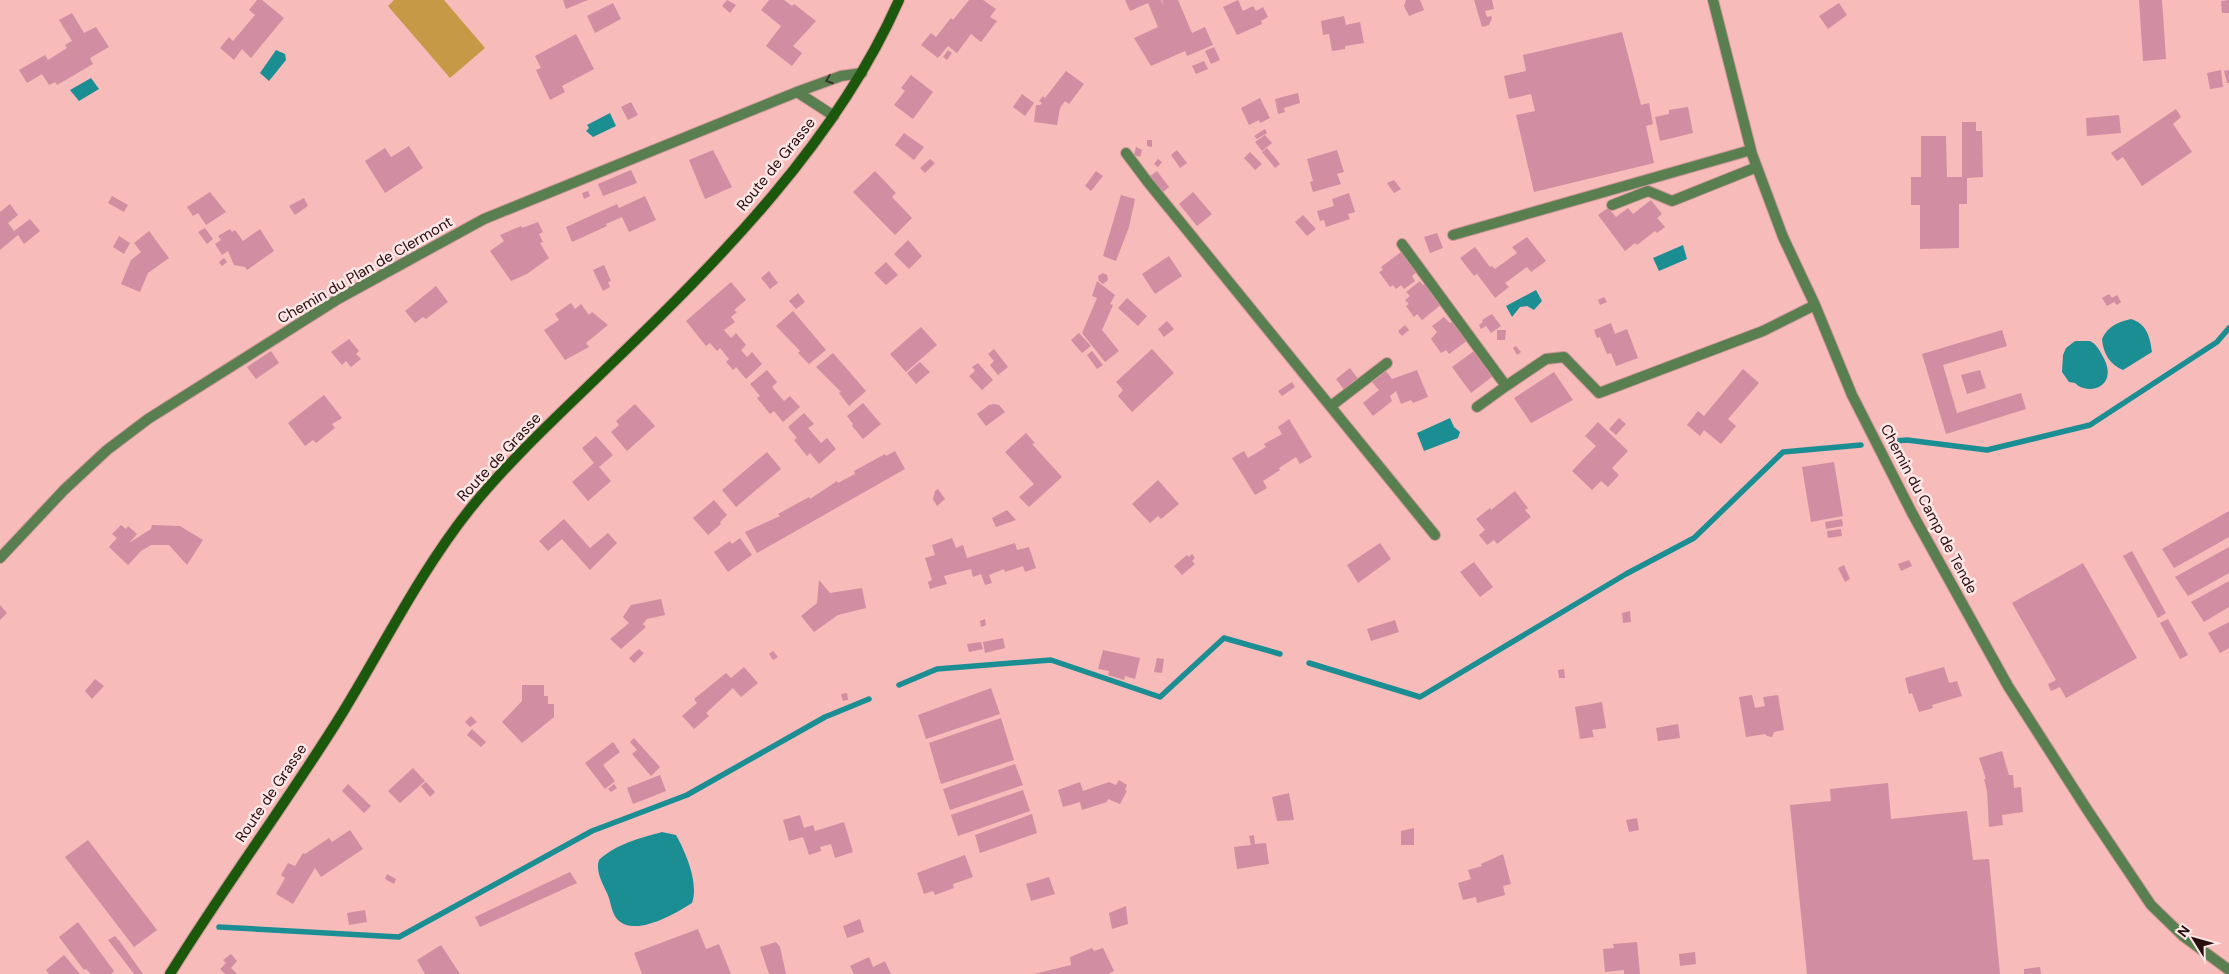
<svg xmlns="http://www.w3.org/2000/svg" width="2229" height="974" font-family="'DM Sans',sans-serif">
  <rect width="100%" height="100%" fill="#f7bbba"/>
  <!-- green -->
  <path fill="#c69947" d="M394 0H444L485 48 450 78 388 6Z"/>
  <!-- water -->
  <path fill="#1b8e94" d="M276 50 285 54 286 60 269 81 260 73Z
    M91 78 99 89 79 101 70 90Z
    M610 113 616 126 593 137 586 131 589 128 587 125Z
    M1683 245 1687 259 1659 271 1653 258Z
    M1536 290 1542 301 1534 310 1527 306 1520 307 1512 317 1506 306Z
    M2131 319C2147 324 2150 337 2152 352L2123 370C2110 365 2103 353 2102 339 2108 326 2118 322 2131 319Z
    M2075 341H2090C2096 344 2099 349 2102 355 2121 386 2088 397 2075 383L2069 382 2062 372 2063 355 2066 348Z
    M1450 418 1454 427 1460 432 1458 438 1424 451 1417 433Z
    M662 832 676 835C686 853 699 883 692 903 675 914 634 938 617 919 611 912 611 901 607 893 603 884 595 871 599 860 616 844 640 838 662 832Z"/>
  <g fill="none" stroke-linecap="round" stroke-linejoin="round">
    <!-- stream -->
    <path stroke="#1b8e94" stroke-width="5.5" d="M1895 441 1907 440 1987 450 2090 425 2217 342 2229 328
      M1309 663 1420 697 1626 574 1694 538 1783 452 1861 445
      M899 685 937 669 1051 660 1160 697 1224 638 1280 654
      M219 927 399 937 592 831 687 795 825 717 869 699"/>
  </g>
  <!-- building -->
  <path fill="#d18da1" d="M257 0H262L284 18 251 58 242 49 234 60 220 48 229 37 233 41 255 15 249 10Z
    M563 0H588L566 9Z
    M727 0 736 5 730 13 722 6Z
    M769 0H784L792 6 794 4 816 21 793 46 802 53 792 66 766 46 781 26 761 10Z
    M969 0H983L996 9 990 17 997 21 981 42 971 34 957 53 948 46 938 58 921 45 931 33 936 37 951 18 953 20Z
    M1125 0H1161L1164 6 1162 0H1178L1192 33 1205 27 1213 45 1187 56 1185 51 1151 66 1134 38 1158 27 1148 3 1130 11Z
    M1238 0 1243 11 1253 6 1256 11 1263 7 1268 17 1261 21 1262 24 1237 35 1223 7Z
    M1406 0H1420L1424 10 1409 16 1404 6Z
    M1474 0H1492L1494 9 1485 11 1487 17 1491 16 1492 18 1489 25 1482 27Z
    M2139 0H2162L2166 59 2143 61Z
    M2229 0V13H2222L2221 1Z
    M613 3 621 19 595 33 587 16Z
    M1839 3 1847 15 1828 29 1819 16Z
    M72 13 84 33 96 27 109 47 90 58 93 64 57 85 55 82 49 85 42 74 27 83 19 70 45 55 48 60 67 48 65 45 72 41 59 20Z
    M1344 16 1346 25 1360 22 1364 43 1345 46V49L1332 51 1329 34 1323 35 1321 21Z
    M1622 32 1641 105 1649 103 1653 124 1646 126 1654 163 1534 192 1516 115 1535 111 1531 94 1509 99 1504 76 1526 71 1523 55Z
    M576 34 594 69 562 86 565 92 550 100 536 70 541 68 535 56Z
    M1214 47 1220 60 1211 64 1205 51Z
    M948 50 952 53 947 60 943 57Z
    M1204 61 1208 69 1196 74 1192 66Z
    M2221 70 2223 87 2210 89 2207 73Z
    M2229 70V83H2227L2224 71Z
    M1066 71 1084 84 1069 104 1065 101 1060 108 1057 125 1034 122 1036 105H1040L1042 103 1039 101 1043 96 1045 98Z
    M911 75 933 92 913 119 894 105 905 91 901 88Z
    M1298 93 1300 103 1284 108 1285 112 1278 114 1275 99Z
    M1022 94 1034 103 1025 116 1013 107Z
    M1260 98 1270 118 1260 123 1259 120 1249 125 1241 108Z
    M631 102 638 115 628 120 621 107Z
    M1688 107 1693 133 1660 141 1655 117 1669 114V110Z
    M2176 109 2181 117 2173 124 2192 152 2142 186 2123 157 2117 161 2111 153Z
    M2119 115 2121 133 2087 136 2086 118Z
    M1962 122H1976V131H1982L1983 177 1967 178V204H1959V248L1920 249V205H1911V177H1921V136H1946L1947 177H1962Z
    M1265 129 1267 133 1257 139 1254 136Z
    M904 133 924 147 914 160 895 145Z
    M1265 135 1272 143 1262 151 1255 142Z
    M1147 140H1152V147L1147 146Z
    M409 146 423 168 385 193 365 161 385 148 391 157Z
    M1136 147 1142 150 1140 157 1134 155Z
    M1267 148 1280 164 1275 168 1262 152Z
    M713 150 732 187 705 199 689 160Z
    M1177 150 1187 163 1180 168 1171 155Z
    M1337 150 1344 172 1337 174 1341 184 1313 192 1310 182 1313 181 1307 159Z
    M1250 152 1262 164 1255 170 1244 158Z
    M930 159 935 163 925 173 920 168Z
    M1158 159 1162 162 1158 167 1154 164Z
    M631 170 637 183 603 196 598 184Z
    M875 171 896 193 892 197 912 218 895 235 853 192Z
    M1096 171 1103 176 1091 191 1085 186Z
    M1157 171 1169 187 1163 192 1150 176Z
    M1394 180 1401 189 1394 193 1387 183Z
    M588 191 590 196 584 199 582 193Z
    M210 192 226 212 206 225 198 213 193 216 187 207Z
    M1193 192 1212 214 1197 226 1179 204Z
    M1349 193 1355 212 1348 214 1350 219 1326 227 1324 220 1320 221 1317 211 1334 206 1332 199Z
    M1121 195 1135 199 1129 227 1116 261 1103 256Z
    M112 196 128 205 124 212 108 203Z
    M645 196 656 220 629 232 622 217 606 224 607 226 572 242 566 227 617 204 619 208Z
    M304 198 308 206 295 215 289 206Z
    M1651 200 1662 214 1657 218 1665 227 1657 233 1655 231 1637 245 1635 243 1625 251 1598 215 1608 208 1616 217 1628 208 1633 214Z
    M10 204 18 215 8 223 14 231 30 219 40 231 24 244 18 235 0 250V212Z
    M1303 215 1316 229 1307 236 1295 222Z
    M538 222 543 232 539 234 543 242 540 243 549 258 527 274 511 281 490 251 504 241 500 235 521 226 522 228Z
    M205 228 213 239 207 244 198 232Z
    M230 229 232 232 235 230 243 241 260 229 274 251 247 270 245 267 234 265 228 251 222 255 215 244 221 240 218 236Z
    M149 231 169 258 148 273 140 292 121 284 131 260 141 252 134 243Z
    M1437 233 1443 248 1430 253 1424 237Z
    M119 236 130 243 124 254 113 247Z
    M1527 237 1546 261 1531 272 1527 267 1505 283 1509 287 1495 298 1477 274 1474 276 1460 258 1475 247 1490 267 1492 266 1495 269 1517 253 1512 247Z
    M908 240 922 256 909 269 894 254Z
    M1401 252 1417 272 1412 276 1415 281 1404 289 1401 285 1396 289 1393 285 1390 287 1379 272 1383 270 1381 267Z
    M1169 256 1182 276 1155 294 1142 274Z
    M224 258 227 262 222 266 219 262Z
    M886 262 898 275 886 285 874 273Z
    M604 265 611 281 608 282 610 287 603 291 593 270Z
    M769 271 778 283 770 289 761 278Z
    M1103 273 1107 275 1108 280 1103 284 1099 281 1098 276Z
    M1097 281 1115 295 1110 304 1113 305 1102 330 1119 351 1105 362 1082 333 1097 298 1092 296Z
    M1420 281 1423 285 1425 283 1442 304 1422 320 1417 314 1414 317 1406 306 1409 304 1405 300 1410 296 1406 292Z
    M731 282 746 300 734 310 737 312 731 317 735 322 724 330 731 338 736 333 746 345 741 350 747 357 752 352 762 364 746 379 736 367 733 370 726 362 729 359 720 348 717 351 710 343 706 346 686 321Z
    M436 286 448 302 426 319 423 317 415 323 405 311Z
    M798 293 805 302 796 309 789 301Z
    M2109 294 2112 298 2117 295 2121 302 2117 305 2114 302 2107 306 2102 298Z
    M1604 297 1607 302 1600 305 1598 300Z
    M1127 298 1147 316 1138 326 1118 308Z
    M571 303 575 309 581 304 589 315 592 312 608 325 586 343 589 347 565 360 544 330 559 320 555 314Z
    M793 311 826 350 809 364 798 353 800 351 776 326Z
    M1492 314 1501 326 1491 333 1486 326 1481 329 1479 325 1483 322 1482 320Z
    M1444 317 1450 323 1453 321 1468 340 1449 354 1446 350 1441 353 1431 339 1437 332 1432 326Z
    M1167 321 1174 329 1164 337 1158 329Z
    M1611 323 1615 334 1627 329 1638 358 1616 366 1611 353 1607 354 1600 337 1597 338 1594 330Z
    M1405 325 1409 330 1402 336 1398 331Z
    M921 327 937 345 906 372 890 354Z
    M1497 330H1506L1505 340H1497Z
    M2002 330 2007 346 1943 365 1957 413 2021 393 2026 409 1946 434 1922 354Z
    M1079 333 1091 346 1082 353 1071 340Z
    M349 339 359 351 356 354 361 359 351 367 346 361 342 365 331 352Z
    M1516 346 1521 352 1517 355 1513 348Z
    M994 349 1008 367 998 375 990 365 994 361 988 354Z
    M1152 349 1174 373 1132 412 1118 396 1123 390 1116 382Z
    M271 351 279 363 256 379 247 367Z
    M1092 351 1103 365 1097 369 1087 355Z
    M1474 351 1493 376 1471 393 1452 367Z
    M833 353 866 391 849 406 839 393 841 392 816 367Z
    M920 362 930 372 916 384 907 373Z
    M978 363 993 380 982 390 969 376 975 371 972 367Z
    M1350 368 1359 380 1345 391 1336 379Z
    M1743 369 1759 383 1728 419 1736 426 1721 444 1704 430 1700 436 1687 425 1698 411 1704 416Z
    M767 370 777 382 772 387 784 401 790 396 800 407 783 422 774 411 770 414 757 398 760 396 750 384Z
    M1417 370 1428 397 1413 403 1411 400 1401 404 1396 391 1390 396 1392 401 1373 416 1363 403 1379 390 1372 382 1386 371 1392 379Z
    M1980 370 1986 388 1967 394 1961 375Z
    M1554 372 1573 400 1531 423 1514 398Z
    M1292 382 1295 387 1282 396 1278 391Z
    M324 395 342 418 332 424 335 428 316 443 313 440 305 446 288 423Z
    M863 403 881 424 863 439 852 426 853 424 847 416Z
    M635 404 655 426 627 451 611 432 619 425 616 421Z
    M994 404 999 405 1005 412 986 426 977 414 989 405Z
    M804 413 814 424 808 428 821 443 827 438 836 449 819 464 810 453 807 456 794 440 797 438 788 427Z
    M1619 418 1626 424 1616 435 1609 429Z
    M1289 419 1312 457 1300 464 1296 457 1279 468 1280 470 1263 481 1267 488 1255 495 1232 458 1244 451 1248 458 1266 447 1264 444 1282 434 1278 427Z
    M1598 422 1628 451 1612 468 1619 475 1608 487 1601 481 1592 490 1572 471 1596 446 1585 436Z
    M1026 433 1035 443 1032 444 1062 477 1029 507 1019 497 1034 484 1005 452Z
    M596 436 613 455 599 467 611 481 588 501 572 482 594 463 582 448Z
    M895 451 905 469 757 553 745 532 780 516 778 514 809 497 810 499 837 481 838 483 855 474 854 471 885 454 886 456Z
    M767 452 781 469 736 507 722 490Z
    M1834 462 1843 516 1811 522 1802 467Z
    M1158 480 1179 504 1161 519 1158 516 1150 523 1132 504Z
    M938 489 945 499 937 506 933 499 935 491Z
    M1515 491 1528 508 1525 510 1531 517 1497 544 1494 540 1487 545 1479 535 1485 530 1476 519 1490 508 1491 510Z
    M714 500 727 515 720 522 721 524 708 535 693 518Z
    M1007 510 1016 520 996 527 992 518Z
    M2229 511V537L2174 568 2162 549Z
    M564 519 590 548 608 533 617 543 590 570 562 539 548 551 539 541Z
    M1842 519 1843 526 1826 529 1825 522Z
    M121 525 126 529 128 526 137 534 129 543 151 529 152 525 180 526 203 540 187 565 169 545H151L141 551 128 565 109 547 117 538 112 534Z
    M1841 529 1842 536 1828 538 1827 531Z
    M740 538 752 555 728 572 714 552 730 541 732 544Z
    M952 538 956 548 963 545 967 558 1015 543 1017 550 1029 547 1036 568 1025 572 1023 566 1005 572 1004 569 989 575 992 583 985 585 981 574 973 577 971 569 944 576 947 584 930 589 928 582 932 580 925 558 935 555 932 545Z
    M1380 543 1391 559 1358 583 1347 565Z
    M2229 547V573L2188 596 2175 577Z
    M2132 551 2166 613 2158 618 2123 556Z
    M1192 554 1195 558 1192 561 1195 564 1182 575 1174 566 1187 555 1189 557Z
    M1909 560 1912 566 1901 571 1898 564Z
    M1474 562 1493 587 1480 597 1460 572Z
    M2083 563 2137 658 2066 698 2060 687 2051 691 2048 684 2056 680 2012 603Z
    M1844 565 1850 579 1845 582 1838 568Z
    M819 580 830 593 862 588 866 608 838 615 814 632 801 616 817 603Z
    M2229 581V607L2204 622 2191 602Z
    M661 599 665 615 647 619 643 624 646 627 621 649 610 639 629 623 623 617 631 605Z
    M0 605 7 613 0 620Z
    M1630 611 1631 622 1623 623 1622 613Z
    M985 619 986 625 981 627 980 621Z
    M2168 619 2188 655 2180 659 2160 623Z
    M1395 620 1399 632 1371 641 1367 629Z
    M2229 622V648L2220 653 2208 633Z
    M1003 638 1005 648 985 653 983 642Z
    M981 642 983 649 969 652 967 644Z
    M639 649 644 653 634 663 629 658Z
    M1103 650 1140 658 1135 679 1125 676 1124 680 1108 675 1109 671 1098 669Z
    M773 651 778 657 773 660 769 654Z
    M1157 658 1164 659 1162 673 1154 672Z
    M744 667 758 683 741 697 733 688 706 713 709 716 694 729 682 716 697 703 694 699 726 673 731 678Z
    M1944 667 1949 683 1957 681 1962 696 1932 705 1933 708 1919 712 1912 693 1909 694 1905 678Z
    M1564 669 1565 678H1559L1558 670Z
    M95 679 104 686 92 699 85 691Z
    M522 685H544V696H548V704H554V717L522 743 502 722 522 701Z
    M991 688 1000 714 926 739 918 715Z
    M847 693 848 700 843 701 841 694Z
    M1752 695 1755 708 1765 706 1763 697 1778 695 1784 730 1774 732 1772 737 1767 736 1765 734 1746 737 1739 697Z
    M1602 702 1606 728 1592 730 1594 737 1580 739 1575 707Z
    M471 716 477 722 470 727 465 722Z
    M1001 718 1014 760 941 784 929 743Z
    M1678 724 1680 738 1658 741 1656 728Z
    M472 729 486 742 481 747 467 735Z
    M634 738 660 767 651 776 632 754 637 750 630 742Z
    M613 742 620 752 603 765 615 781 605 789 585 763Z
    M2002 751 2009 775H2013L2014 788 2021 787 2023 812 2002 815 2003 825 1989 827 1987 791 1984 779H1986L1979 758Z
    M1015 764 1023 785 950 810 943 789Z
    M413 768 425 781 400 803 388 791Z
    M660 775 666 791 633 804 627 788Z
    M1119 780 1127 785 1125 790 1127 791 1120 804 1108 799 1107 802 1082 810 1080 802 1063 807 1058 790 1080 782 1083 791 1109 782 1116 785Z
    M426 782 435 792 430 797 421 786Z
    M1888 783 1891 819 1967 811 1973 860 1989 859 2000 974H1807L1790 805 1831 801 1830 789Z
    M348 784 371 806 364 813 342 791Z
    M614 784 617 788 611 792 608 789Z
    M1023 790 1030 811 958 836 951 815Z
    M1289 793 1294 820 1277 821 1272 797Z
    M1032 814 1037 833 980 853 975 835Z
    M800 815 804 828 813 825 815 831 844 822 853 852 835 858 831 844 820 847 821 851 809 855 803 837 789 841 783 820Z
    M1637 818 1639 830 1629 832 1626 820Z
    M1414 828V845H1401V831Z
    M350 830 363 849 321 877 315 868 293 904 276 894 285 878 281 875 288 863 295 866 303 853 305 854 329 838 332 842Z
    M1254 835 1255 844 1266 843 1269 864 1237 869 1234 847 1251 845 1249 836Z
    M88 840 157 930 134 947 65 857Z
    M1503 854 1511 884 1503 886 1505 895 1477 903 1476 897 1463 900 1458 883 1471 879 1468 870 1482 866 1481 864Z
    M965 855 973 877 953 884 954 888 935 895 933 891 924 894 917 873Z
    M570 872 577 883 480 927 475 917Z
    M387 874 396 879 394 884 385 879Z
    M1049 877 1055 894 1031 901 1026 884Z
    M1126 906 1128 924 1112 929 1109 913Z
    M365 910 367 922 349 925 347 913Z
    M860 919 864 932 847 938 843 926Z
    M78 922 114 971 111 974H91L86 969 84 970 59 937Z
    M698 929 706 949 719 944 731 974H642L634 953Z
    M115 936 121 943 143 974H134L108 940Z
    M776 942 780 947 786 974H769L760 947Z
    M1637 942 1640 974H1624V970L1605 972 1603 949 1614 948 1613 944Z
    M441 945 460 974H425L417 960Z
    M1092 948 1094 951 1103 948 1114 971 1108 974H1034L1071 965 1070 957Z
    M1695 952 1696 964 1680 966 1679 954Z
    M231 954 237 961 231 968 237 974H225L220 969 226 963 223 960Z
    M64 955 80 974H49L46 970Z
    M869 957 873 967 885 961 891 974H854L850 966Z
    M2040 967 2041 974H2024V969Z"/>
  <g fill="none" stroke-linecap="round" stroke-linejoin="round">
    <defs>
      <path id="street" d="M1713 0 1752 154 1783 237 1815 305 1852 395 1912 513 2008 686 2088 811 2151 905 2183 936 2229 970
        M797 92 834 116
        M1126 153 1147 181 1435 535
        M1612 205 1648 191 1672 201 1757 167
        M1453 235 1751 150
        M1402 244 1506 386 1546 359 1564 357 1599 393 1763 331 1815 305
        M1331 406 1387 363
        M1477 407 1506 386
        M0 558 64 490 107 450 148 419 338 299 484 219 797 92 841 76 862 73"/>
      <path id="secondary" d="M170 974C225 885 288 801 343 712 384 645 420 572 470 509 512 457 563 411 611 364 721 258 837 141 899 0"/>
    </defs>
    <!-- street casing -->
    <use href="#street" stroke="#ce9898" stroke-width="12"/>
    <!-- secondary casing -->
    <use href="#secondary" stroke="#ce9898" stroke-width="12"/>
    <!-- street -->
    <use href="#street" stroke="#597f51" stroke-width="10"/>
    <!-- secondary -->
    <use href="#secondary" stroke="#1c580c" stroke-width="10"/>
  </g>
  <!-- one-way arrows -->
  <defs><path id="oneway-chevron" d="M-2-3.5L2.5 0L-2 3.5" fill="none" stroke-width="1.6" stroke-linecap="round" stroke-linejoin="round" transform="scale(1.25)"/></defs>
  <use stroke="#393626" href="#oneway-chevron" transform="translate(829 80) rotate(160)"/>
  <g text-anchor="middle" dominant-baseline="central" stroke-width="5" stroke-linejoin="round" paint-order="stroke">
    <!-- street labels -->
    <g font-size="15" fill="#280e0f" stroke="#fee7e6">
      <text transform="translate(776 164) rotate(-51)">Route de Grasse</text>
      <text transform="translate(365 270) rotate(-30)">Chemin du Plan de Clermont</text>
      <text transform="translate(499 457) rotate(-47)">Route de Grasse</text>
      <text transform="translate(1929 509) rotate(62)">Chemin du Camp de Tende</text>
      <text transform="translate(271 793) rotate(-56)">Route de Grasse</text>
    </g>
  </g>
  <!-- north arrow -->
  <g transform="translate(2194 939) rotate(307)" stroke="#fee7e6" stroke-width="4" paint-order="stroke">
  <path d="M0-4L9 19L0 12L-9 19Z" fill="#280e0f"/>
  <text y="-8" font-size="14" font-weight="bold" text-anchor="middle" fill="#280e0f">N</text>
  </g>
</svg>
